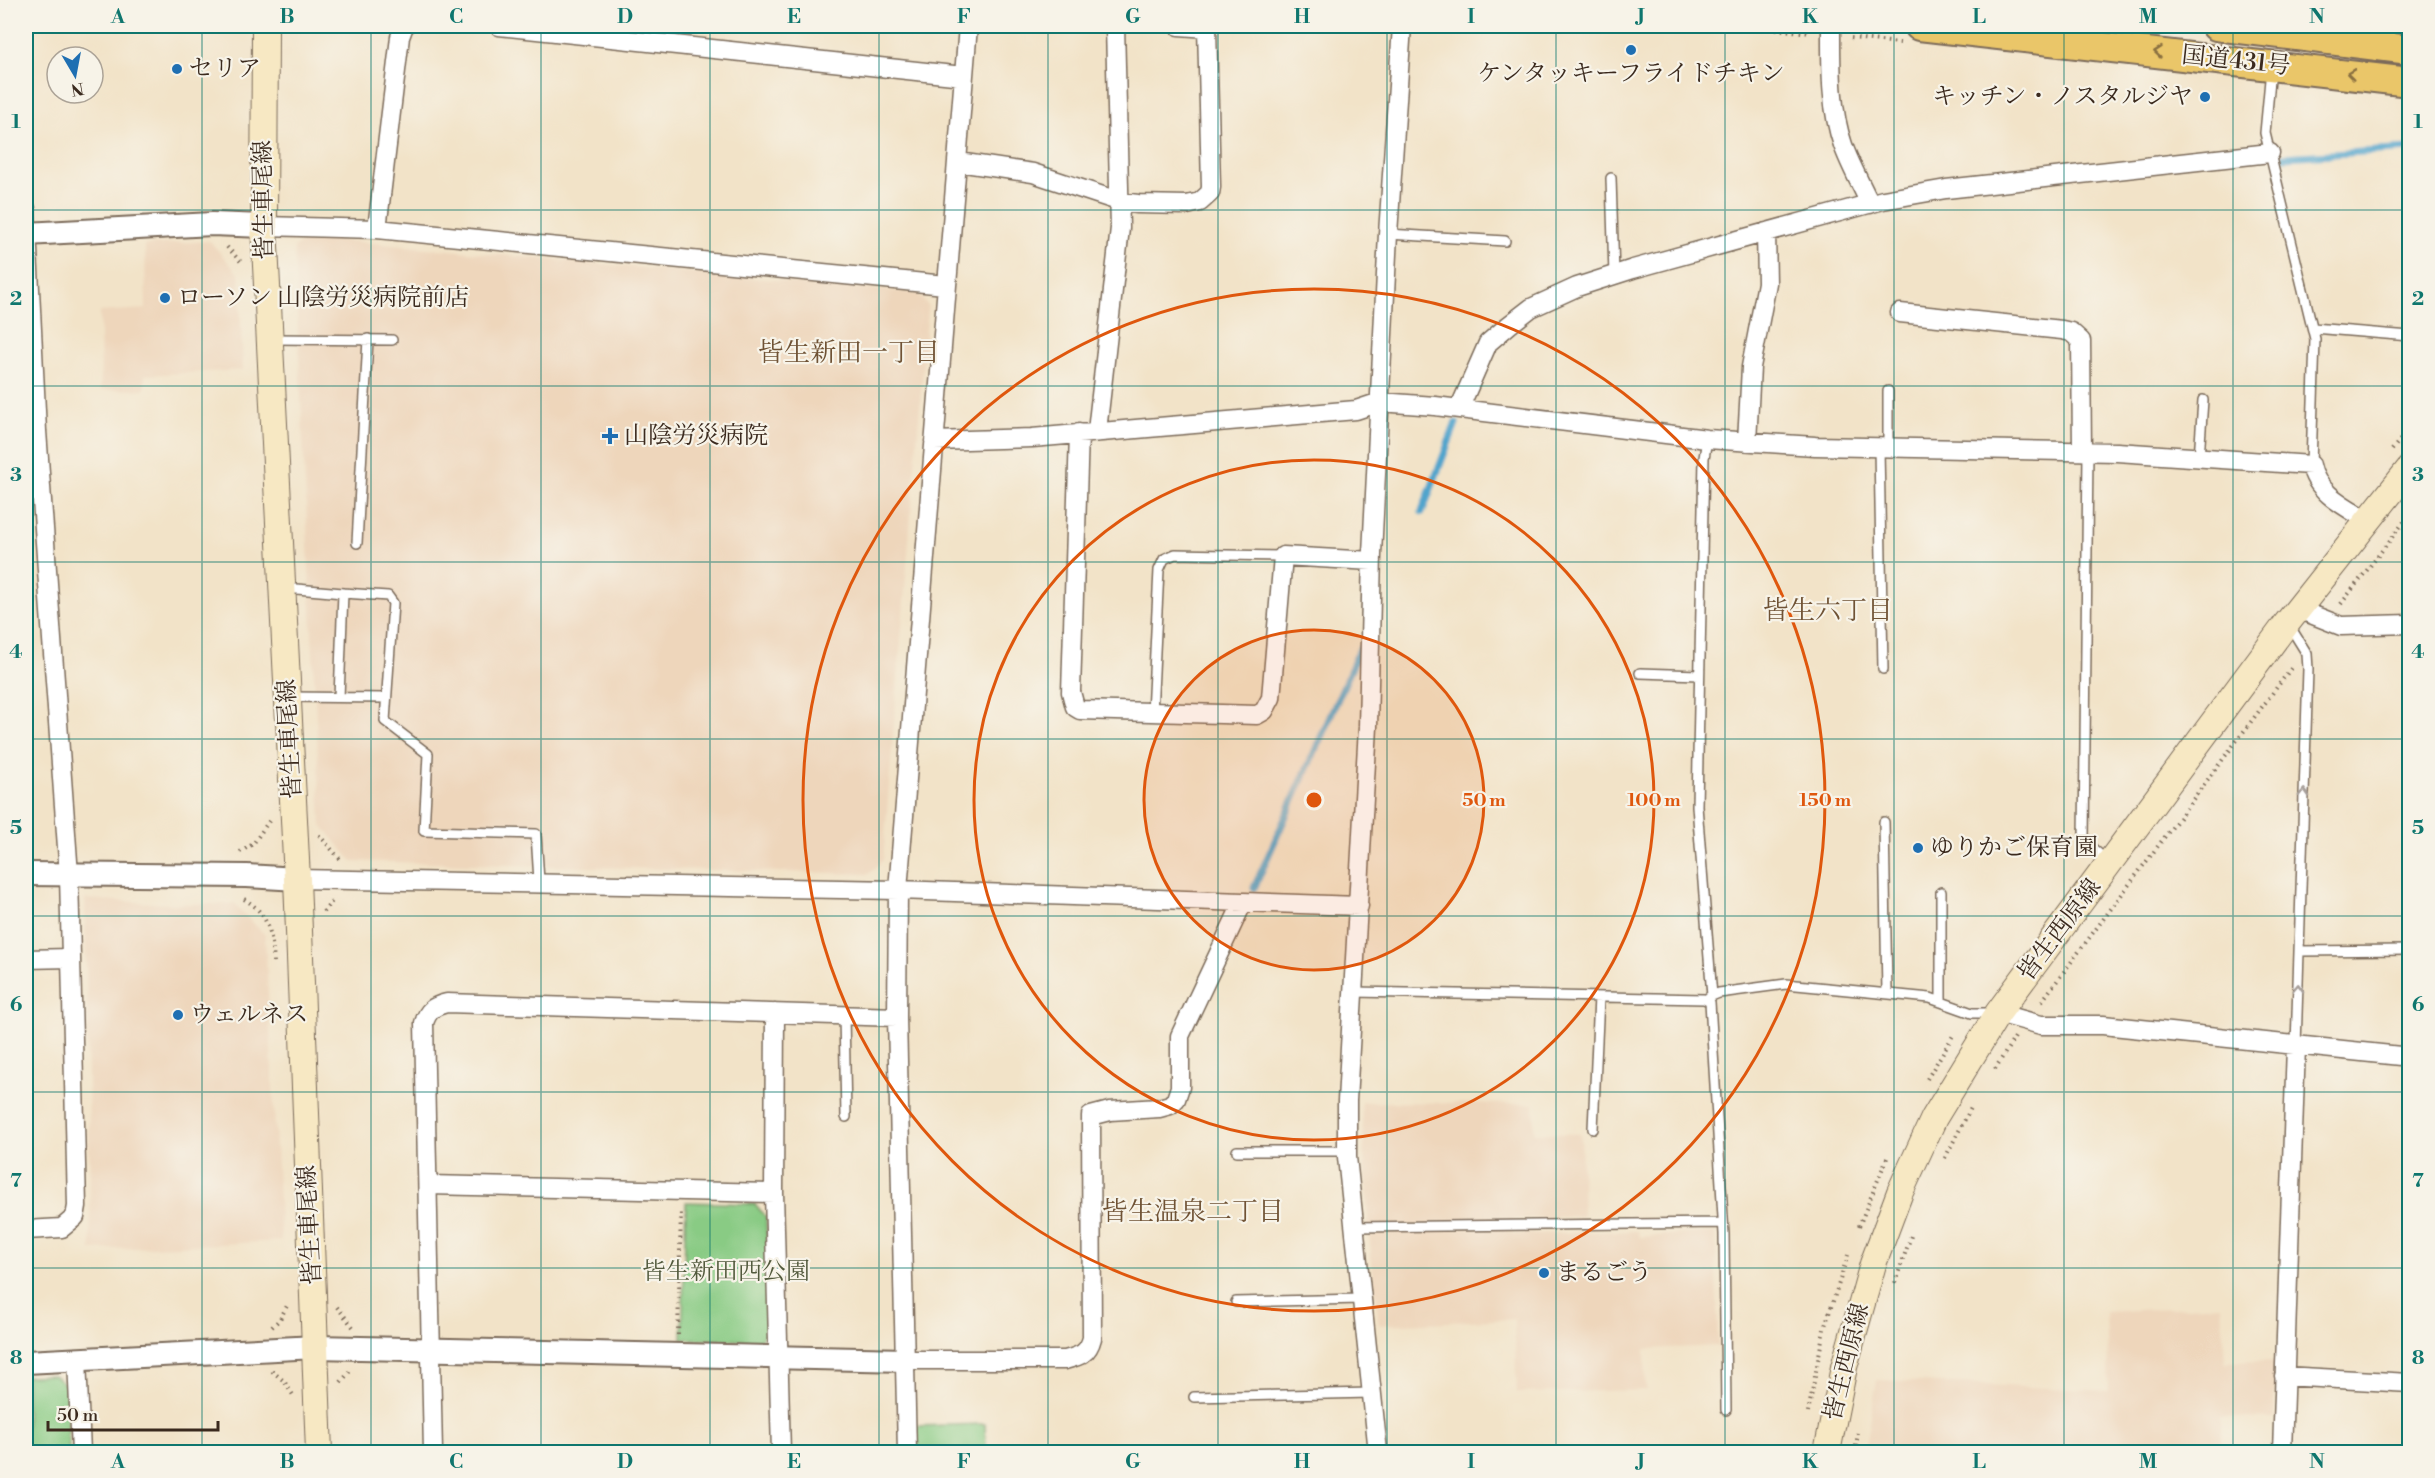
<svg xmlns="http://www.w3.org/2000/svg" width="2435" height="1478" font-family="'Libre Bodoni','Noto Serif JP',serif">
  <rect width="100%" height="100%" fill="#f7f3e8"/>
  <filter id="ink" filterUnits="userSpaceOnUse"><feTurbulence type="fractalNoise" baseFrequency=".0167" numOctaves="2"/><feDisplacementMap in="SourceGraphic" scale="12" xChannelSelector="R" yChannelSelector="G"/><feConvolveMatrix kernelMatrix="1 2 1 2 8 2 1 2 1" color-interpolation-filters="sRGB"/></filter>
  <filter id="wash" filterUnits="userSpaceOnUse"><feTurbulence type="fractalNoise" baseFrequency=".008" numOctaves="4" result="noise"/><feDisplacementMap in="SourceGraphic" scale="24" xChannelSelector="R" yChannelSelector="G"/><feGaussianBlur stdDeviation="1.35" result="paint"/><feColorMatrix in="noise" values="0 0 0 0 0 0 0 0 0 0 0 0 0 0 0 0 0 1.4 0 .05"/><feComposite in="paint" operator="in"/></filter>
  <g filter="url(#wash)">
    <rect width="100%" height="100%" fill="#f2e3c8"/>
    <!-- built -->
    <path fill="#eed6bb" d="M306 237 918 293 928 306 883 860 869 874 352 861 321 824 294 248Z
      M210 241 239 275 243 370 145 375V389L101 390 100 312 146 309 145 245Z
      M85 899 166 904H234L265 935 281 1241 91 1250Z
      M1361 1102 1534 1104V1133L1581 1134 1583 1216 1513 1219V1234L1638 1231 1639 1237 1715 1232 1718 1346 1645 1349 1646 1390 1517 1393 1514 1319 1379 1325 1369 1237Z
      M2221 1305 2225 1362 2275 1361 2274 1419 2221 1417V1452H1865L1877 1380 2109 1391 2106 1312Z"/>
    <!-- green -->
    <path fill="#89cb84" stroke="#627a51" stroke-width="1.5" d="M686 1202 755 1204 766 1217 770 1327 759 1341 682 1339Z
      M54 1375 66 1385 69 1452H26V1376Z
      M985 1424 986 1452H916L915 1426Z"/>
    <g fill="none" stroke-linecap="round" stroke-linejoin="round">
      <!-- stream -->
      <path stroke="#51a4cc" stroke-width="7" d="M2284 157 2410 149
        M1422 512 1456 423
        M1254 888 1360 649"/>
    </g>
  </g>
  <g filter="url(#ink)">
    <g fill="none" stroke-linecap="round" stroke-linejoin="round">
      <defs>
        <path id="service" d="M2271 69 2265 133 2315 339 2311 465
          M1611 178 1614 275
          M1388 234 1505 241
          M2313 328 2410 336
          M272 339 392 340
          M1707 439 1704 458 1697 806 1712 996
          M1879 448 1883 669
          M1888 448V391
          M2088 451 2084 841 2108 862
          M2199 458 2203 400
          M357 543 368 339
          M285 588 343 593 339 697
          M343 593 388 596 393 603 385 721 428 754 424 831 536 834 539 881
          M2289 625 2307 654 2308 669 2296 1046
          M1640 673 1699 675
          M289 697 386 698
          M1152 713 1159 570 1164 559 1175 554 1283 556
          M1884 822 1887 993
          M2299 951 2410 950
          M1354 992 1704 999 1710 1002 1724 1234 1726 1410
          M1709 997 1719 993 1786 984 1930 998 1972 1013H1993
          M1941 1002V892
          M844 1015 846 1117
          M1593 1129 1599 997
          M1237 1151H1347
          M1354 1227 1723 1223
          M1236 1302 1362 1299
          M1194 1397 1371 1393"/>
        <path id="minor" d="M499 26 963 76
          M1179 26 1208 28
          M1831 26C1831 64 1830 108 1843 145 1850 165 1861 184 1870 204
          M958 162 1033 173 1121 202 1138 204 1187 205 1200 202 1210 193 1211 187 1207 26
          M26 209 37 431 69 875 77 1206 75 1217 62 1228 26 1230
          M264 226 377 229 945 285
          M377 229 400 37 404 26
          M1900 313 2062 330 2071 332 2081 341 2082 451
          M1459 409 1488 343 1509 325 1531 308 1577 287 1633 269 1883 200 1946 189 2270 153
          M1097 431 1120 228 1115 26
          M1079 433 1071 692 1075 707 1080 710 1257 715 1264 711 1271 698 1283 556 1372 561
          M934 441 1032 438 1356 410 1380 402 1435 406 1707 439 1815 446 2117 452 2311 465C2316 493 2346 507 2369 521
          M1747 442 1751 367 1767 283 1766 232
          M2298 609 2341 626 2410 624
          M297 879 898 890 1359 906
          M26 959 71 958
          M775 1013 774 1193 781 1452
          M1998 1013 2041 1025H2103L2410 1057
          M428 1185 774 1193
          M77 1359 81 1452
          M907 1360H1065C1080 1356 1088 1354 1092 1338L1091 1116 1110 1111 1159 1108 1170 1105 1176 1099 1180 1087V1036L1243 902
          M2284 1376 2410 1383
          M433 1452 424 1023C428 1010 434 1006 447 1003L897 1017
          M907 1452 897 1017 898 890 968 26
          M1378 1452 1347 1157V1101L1368 727 1372 554 1388 234 1402 26
          M2282 1452 2296 1046"/>
        <path id="tertiary" d="M26 234 212 224 264 226
          M26 874 247 876 297 879
          M26 1362 316 1347 907 1360"/>
        <path id="secondary" d="M265 26 264 226 297 879 319 1452
          M1827 1452 1844 1367 1873 1264 1900 1192 1934 1118 1998 1013 2287 623 2410 468"/>
        <path id="trunk" d="M1919 26 2410 82
          M2216 26 2410 50"/>
      </defs>
      <!-- service casing -->
      <use href="#service" stroke="#7b6b5a" stroke-width="12"/>
      <!-- minor casing -->
      <use href="#minor" stroke="#7b6b5a" stroke-width="21"/>
      <!-- tertiary casing -->
      <use href="#tertiary" stroke="#7b6b5a" stroke-width="26"/>
      <!-- secondary casing -->
      <use href="#secondary" stroke="#7b6b5a" stroke-width="28"/>
      <!-- trunk casing -->
      <use href="#trunk" stroke="#7b6b5a" stroke-width="32"/>
      <!-- path -->
      <path stroke="#7b6b5a" stroke-width="4" stroke-dasharray="1.5 4.5" stroke-linecap="butt" d="M1746 26 1811 33
        M1851 38 1900 43
        M227 247 242 263
        M2392 450 2410 427
        M2341 604 2410 514
        M319 835 340 859
        M240 852 253 844 269 821
        M244 899C270 914 272 936 274 963
        M323 912 334 899
        M2042 1001 2292 667
        M1995 1069 2015 1037
        M1927 1079 1954 1034
        M1945 1158 1972 1106
        M1859 1226 1887 1158
        M1895 1283 1911 1236
        M337 1307 353 1327
        M272 1327 280 1319 288 1304
        M678 1335 681 1210
        M272 1371 284 1381 293 1395
        M341 1382 351 1370
        M1808 1413 1824 1329 1848 1255
        M1855 1452 1858 1433"/>
      <!-- service -->
      <use href="#service" stroke="#fff" stroke-width="9"/>
      <!-- minor -->
      <use href="#minor" stroke="#fff" stroke-width="18"/>
      <!-- tertiary -->
      <use href="#tertiary" stroke="#fff" stroke-width="22"/>
      <!-- secondary -->
      <use href="#secondary" stroke="#f7e8c3" stroke-width="26"/>
      <!-- trunk -->
      <use href="#trunk" stroke="#eac669" stroke-width="28"/>
    </g>
    <!-- one-way arrows -->
    <defs><path id="oneway-chevron" d="M-2-3.5L2.5 0L-2 3.5" fill="none" stroke-width="1.6" stroke-linecap="round" stroke-linejoin="round" transform="scale(1.5)"/></defs>
    <g stroke="#8a7040">
      <use href="#oneway-chevron" transform="translate(2158 52) rotate(-174)"/>
      <use href="#oneway-chevron" transform="translate(2351 74) rotate(-173)"/>
    </g>
    <g stroke="#a79f9a">
      <use href="#oneway-chevron" transform="translate(2304 793) rotate(-88)"/>
      <use href="#oneway-chevron" transform="translate(2298 988) rotate(-88)"/>
    </g>
  </g>
  <!-- grid -->
  <path fill="none" stroke="#0f766e" stroke-width="1.5" stroke-opacity="0.55" d="M202 26V1452M371 26V1452M541 26V1452M710 26V1452M879 26V1452M1048 26V1452M1218 26V1452M1387 26V1452M1556 26V1452M1725 26V1452M1894 26V1452M2064 26V1452M2233 26V1452M26 210H2410M26 386H2410M26 562H2410M26 739H2410M26 916H2410M26 1092H2410M26 1268H2410"/>
  <!-- distance rings -->
  <circle cx="1314" cy="800" r="170" fill="#df570d" fill-opacity=".12"/>
  <g fill="none" stroke="#df570d" stroke-width="3">
    <circle cx="1314" cy="800" r="170"/>
    <circle cx="1314" cy="800" r="340"/>
    <circle cx="1314" cy="800" r="511"/>
  </g>
  <!-- markers -->
  <g fill="#1f6fb2" stroke="#f7f3e8" stroke-width="2">
    <circle cx="1631" cy="50" r="6"/>
    <circle cx="177" cy="69" r="6"/>
    <circle cx="2205" cy="97" r="6"/>
    <circle cx="165" cy="298" r="6"/>
    <path d="M607 427h6v6h6v6h-6v6h-6v-6h-6v-6h6z"/>
    <circle cx="1918" cy="848" r="6"/>
    <circle cx="178" cy="1015" r="6"/>
    <circle cx="1544" cy="1273" r="6"/>
  </g>
  <g text-anchor="middle" dominant-baseline="central" stroke-width="4.5" stroke-linejoin="round" paint-order="stroke">
    <!-- street labels -->
    <g font-size="24" fill="#3b2a1e" stroke="#f7f3e8">
      <text transform="translate(2236 61) rotate(6)">国道431号</text>
      <text transform="translate(264 200) rotate(-91)">皆生車尾線</text>
      <text transform="translate(290 739) rotate(-93)">皆生車尾線</text>
      <text transform="translate(2060 930) rotate(-53)">皆生西原線</text>
      <text transform="translate(310 1225) rotate(-93)">皆生車尾線</text>
      <text transform="translate(1847 1362) rotate(-76)">皆生西原線</text>
    </g>
    <!-- poi labels -->
    <g font-size="24" fill="#3b2a1e" stroke="#f7f3e8" text-anchor="start">
      <text x="189" y="69">セリア</text>
      <text x="1631" y="74" text-anchor="middle">ケンタッキーフライドチキン</text>
      <text x="2193" y="97" text-anchor="end">キッチン・ノスタルジヤ</text>
      <text x="177" y="298">ローソン 山陰労災病院前店</text>
      <text x="624" y="436">山陰労災病院</text>
      <text x="1930" y="848">ゆりかご保育園</text>
      <text x="190" y="1015">ウェルネス</text>
      <text x="1556" y="1273">まるごう</text>
    </g>
    <!-- park labels -->
    <g font-size="24" fill="#525a3d" stroke="#f7f3e8">
      <text x="726" y="1272">皆生新田西公園</text>
    </g>
    <!-- neighbourhood labels -->
    <g font-size="26" fill="#705335" stroke="#f7f3e8">
      <text x="849" y="353">皆生新田一丁目</text>
      <text x="1828" y="611">皆生六丁目</text>
      <text x="1193" y="1212">皆生温泉二丁目</text>
    </g>
  </g>
  <circle cx="1314" cy="800" r="9" fill="#df570d" stroke="#f7f3e8" stroke-width="3"/>
  <g font-size="18" text-anchor="middle" font-weight="bold" fill="#df570d" stroke="#f7f3e8" stroke-width="4.5" stroke-linejoin="round" paint-order="stroke">
    <text x="1484" y="806">50 m</text>
    <text x="1654" y="806">100 m</text>
    <text x="1825" y="806">150 m</text>
  </g>
  <!-- margin -->
  <rect width="2435" height="1478" fill="none" stroke="#f7f3e8" stroke-width="66"/>
  <!-- north arrow -->
  <g transform="translate(75 75) rotate(170)"><circle r="28" fill="#f7f3e8" stroke="#aca397" stroke-width="1.5"/>
  <path d="M0-4.5L10 22L0 15L-10 22Z" fill="#1f6fb2"/>
  <text y="-9" font-size="16" font-weight="bold" text-anchor="middle" fill="#3b2a1e">N</text>
  </g>
  <!-- scale -->
  <path d="M48 1421v9h170v-9" fill="none" stroke="#3b2a1e" stroke-width="3"/>
  <text x="57" y="1421" font-size="18" fill="#3b2a1e" stroke="#f7f3e8" stroke-width="4.5" paint-order="stroke">50 m</text>
  <rect x="33" y="33" width="2369" height="1412" fill="none" stroke="#0f766e" stroke-width="2"/>
  <g font-size="20" text-anchor="middle" font-weight="bold" fill="#0f766e">
    <text x="118" y="23">A</text>
    <text x="287" y="23">B</text>
    <text x="456" y="23">C</text>
    <text x="625" y="23">D</text>
    <text x="794" y="23">E</text>
    <text x="964" y="23">F</text>
    <text x="1133" y="23">G</text>
    <text x="1302" y="23">H</text>
    <text x="1471" y="23">I</text>
    <text x="1641" y="23">J</text>
    <text x="1810" y="23">K</text>
    <text x="1979" y="23">L</text>
    <text x="2148" y="23">M</text>
    <text x="2317" y="23">N</text>
    <text x="16" y="128">1</text>
    <text x="2418" y="128">1</text>
    <text x="16" y="305">2</text>
    <text x="2418" y="305">2</text>
    <text x="16" y="481">3</text>
    <text x="2418" y="481">3</text>
    <text x="16" y="658">4</text>
    <text x="2418" y="658">4</text>
    <text x="16" y="834">5</text>
    <text x="2418" y="834">5</text>
    <text x="16" y="1011">6</text>
    <text x="2418" y="1011">6</text>
    <text x="16" y="1187">7</text>
    <text x="2418" y="1187">7</text>
    <text x="16" y="1364">8</text>
    <text x="2418" y="1364">8</text>
    <text x="118" y="1468">A</text>
    <text x="287" y="1468">B</text>
    <text x="456" y="1468">C</text>
    <text x="625" y="1468">D</text>
    <text x="794" y="1468">E</text>
    <text x="964" y="1468">F</text>
    <text x="1133" y="1468">G</text>
    <text x="1302" y="1468">H</text>
    <text x="1471" y="1468">I</text>
    <text x="1641" y="1468">J</text>
    <text x="1810" y="1468">K</text>
    <text x="1979" y="1468">L</text>
    <text x="2148" y="1468">M</text>
    <text x="2317" y="1468">N</text>
  </g>
</svg>
